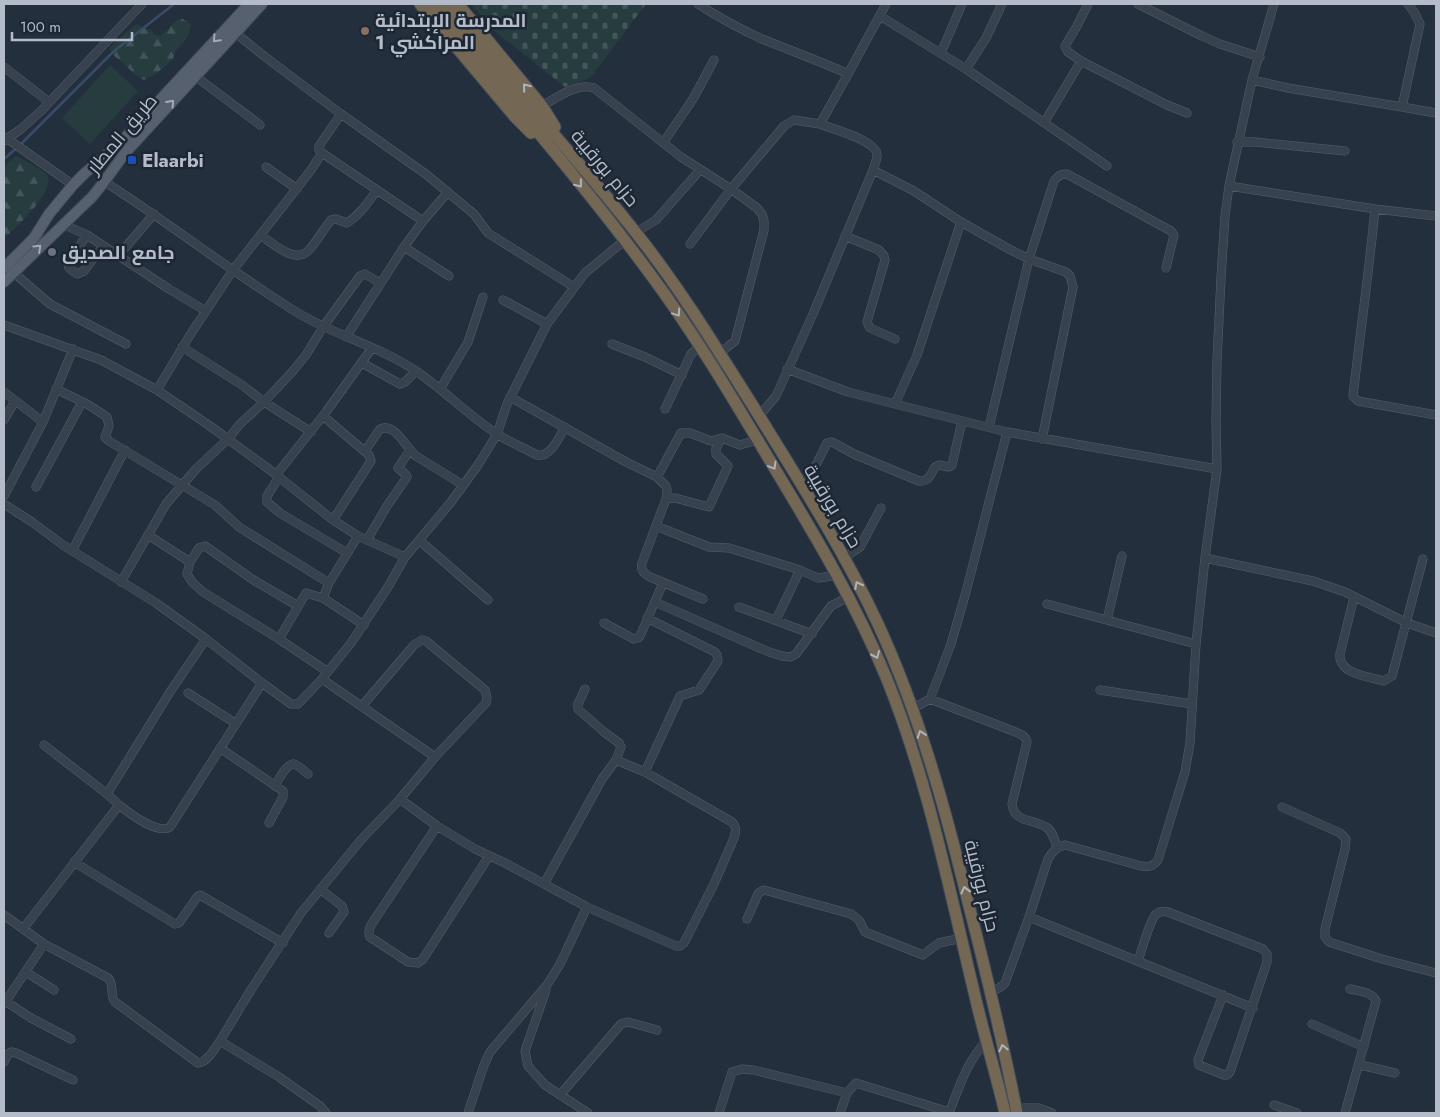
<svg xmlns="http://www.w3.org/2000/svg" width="1440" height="1117" font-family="Jost,Cairo,sans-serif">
  <defs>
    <pattern id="forest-firs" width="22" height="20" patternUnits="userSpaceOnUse" patternTransform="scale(1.25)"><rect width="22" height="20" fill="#263c3f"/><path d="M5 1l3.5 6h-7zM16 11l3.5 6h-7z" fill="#435659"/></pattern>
    <pattern id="cemetery-stones" width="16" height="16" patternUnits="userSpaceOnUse" patternTransform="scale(1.25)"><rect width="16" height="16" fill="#263c3f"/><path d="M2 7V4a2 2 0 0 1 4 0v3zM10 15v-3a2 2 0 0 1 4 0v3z" fill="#435659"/></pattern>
  </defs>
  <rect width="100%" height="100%" fill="#242f3e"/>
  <!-- green -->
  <path fill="#263c3f" d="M110 65 138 91 90 144 62 118Z"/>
  <!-- forest -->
  <path fill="url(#forest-firs)" d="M181 18 191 24 188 36 175 52 173 59 156 74 144 80C135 76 131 70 124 64 116 57 115 58 109 48L136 24 152 31 154 34 160 36C169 30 170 24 181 18Z
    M16 156C23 159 41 169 46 174 59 189 14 229 4 239V166Z"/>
  <!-- cemetery -->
  <path fill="url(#cemetery-stones)" d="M471 4H646L590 78 565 87 492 29Z"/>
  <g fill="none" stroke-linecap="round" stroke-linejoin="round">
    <!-- stream -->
    <path stroke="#394c67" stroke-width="2.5" d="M4 159 19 146 113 52 174 4"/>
    <defs>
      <path id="minor" d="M698 4C718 17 740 29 762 39 791 51 820 61 848 74L886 4
        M1138 4 1202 36 1220 44 1260 57
        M880 16 966 69 1107 166
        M233 31 264 56 341 114 427 175 474 214 488 233 574 287
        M941 53 962 4
        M1081 61 1167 105 1187 113
        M4 67 49 102
        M966 69 986 38 1002 4
        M195 76 260 125
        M1252 80 1288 88 1402 107 1420 24 1414 12 1408 4
        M542 106C556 98 578 82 594 88L681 157 731 189 757 208 762 214 764 221V230L735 341 720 353
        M1402 107 1436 113
        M1044 123 1081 61 1068 52 1065 46 1077 26 1088 4
        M820 124C832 129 877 140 877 155 877 160 874 166 873 170
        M5 137 73 185
        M4 141 21 129 41 111 142 4
        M1237 142H1255L1345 151
        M663 143 693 99 714 60
        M322 153 319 150V146L341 114
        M266 167 297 189
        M105 182C169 223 229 270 293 310 332 335 378 345 416 371 444 390 468 415 497 434 509 442 524 448 537 455 551 458 559 437 565 427
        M1229 186 1375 209 1436 216
        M1375 209C1369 272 1360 334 1353 396L1358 401 1436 415
        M65 225 87 235 169 289 206 311
        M636 232 656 220 700 170
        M87 235 68 262 69 268 77 274 84 271 103 246
        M260 235C273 243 295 265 309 250 317 241 323 230 331 220L336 219 347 223C360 215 368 202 377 190
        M845 236 879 250 884 256 885 260 867 322 870 328 895 339
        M690 244 731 189 784 126 794 120 820 124 848 74
        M404 247 449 276
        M118 256 154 214
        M14 273 50 304 126 344
        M503 300 547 324
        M4 325 101 360 157 390 210 426 270 470 333 520 358 536 405 557
        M346 337 404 247 423 221 448 192
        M612 344 645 357 682 375
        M362 363 400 384 405 382 416 371
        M787 369 848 392 895 404
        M56 389 87 404 107 417 109 426 105 437 109 441 215 505 239 527 329 583
        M440 389 468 342 483 297
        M157 390 190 335 233 270 311 170 322 153 423 221
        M4 392 43 422 4 496
        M510 397 626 462 657 477 666 486 667 490 666 499 642 563C640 570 644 574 650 577L703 599
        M665 409 691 354 699 347
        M323 416 369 455 371 461 333 520
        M759 416 776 396 813 314 873 170 914 191 961 222
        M4 420 15 401
        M43 422 73 349
        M989 427 1029 259 1066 272 1070 276 1073 287 1042 439
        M311 432 264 402 292 372 306 355 323 327 360 276 365 274 380 283
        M1007 432 895 404 917 355 961 222 1009 249 1029 259 1054 181C1058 176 1060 174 1067 174L1171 231 1174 235 1166 268
        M365 451 380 429C395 422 406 448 416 456L463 485
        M276 475 326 412 372 348
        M279 477 267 496V502L280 513 347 553
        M657 477 681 433H690L711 441 722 438 740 445 757 440
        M799 482 812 473 827 443 832 442 854 454 919 481C929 482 931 474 935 467L939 465 949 467 952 465 962 421
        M36 487 82 402
        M666 499 675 498 709 507 728 466 716 454V448L722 438
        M4 504 32 522 63 545 156 603 206 639 262 683 291 704H298L322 679 351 643 388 587 405 557 451 502 478 465 497 434 507 404 547 324 585 273 625 240
        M656 526 709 547 729 548 800 570 818 578 838 575
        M148 535 190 562 187 574 193 583 203 592 279 639 328 672
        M358 536 329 583 323 598 364 625
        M367 540 387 506 407 477 406 475 398 468 410 450
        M419 540 488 600
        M72 551 125 450
        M844 558 860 547 881 508
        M1205 558 1313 581 1345 592 1407 623 1436 633
        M190 562 199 548 205 546 255 581 298 606
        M121 582 166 504 196 469 228 439 240 424 264 402 242 385 182 347
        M1354 597 1340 654C1338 674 1369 677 1384 681L1392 676 1423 559
        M655 602 769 652 782 656 790 657 796 654 831 606 848 597
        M1047 604 1196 644
        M739 607 812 634
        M776 620 800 570
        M1107 620 1122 556
        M604 623 634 639 638 638 640 636 663 583
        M279 639 306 593 323 598
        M322 679 435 757
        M585 689 578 704V709L604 732 619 743 621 747 616 760
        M1100 690 1192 704
        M188 693 235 723
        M930 699 1013 731C1020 734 1025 735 1027 742L1012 804C1014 823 1034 819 1046 827 1053 831 1055 841 1057 848
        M912 709 930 699 951 644 966 592 1007 432 1217 469
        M44 745 107 794
        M220 748 283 791V797L269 823
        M645 772 680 696 699 690 718 661 717 655 715 652 647 618
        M275 786C278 780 287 763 294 764 298 765 304 771 308 774
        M400 799 437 826 475 849 505 863 587 907 676 946H680L684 943 714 884 734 838C736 831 737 828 732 822L645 772 616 760 602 779 544 884
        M119 805C129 813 158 835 170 827L262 683
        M1282 807 1340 833 1346 839 1345 849 1325 929V937L1329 942 1382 959 1436 973
        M437 826 371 925C369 929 368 933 370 937L408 962 418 963 423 959 489 856
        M74 862 175 924 179 923 197 897 200 895 283 943
        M320 889 342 906 344 912 329 933
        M4 915 44 944 108 978C115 985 109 994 115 1002L198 1063C208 1062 215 1048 220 1041L279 1077 320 1106 326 1113
        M1029 917 1253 1008
        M747 919 758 894 760 892 764 890 851 914 859 920 865 932 923 955 939 943 962 938
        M23 929 119 805 107 794 170 692 206 639
        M1138 961C1141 952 1150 920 1156 914 1160 911 1163 911 1168 912L1263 949 1267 954V962L1230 1072 1227 1075H1224L1199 1065 1198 1060 1223 995
        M26 972 54 990
        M546 990 525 1051 528 1066 545 1085 588 1113
        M990 992C996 990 1001 988 1005 983L1029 917 1048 859C1052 852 1056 847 1065 845L1141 866C1148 867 1153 867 1158 860L1185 772 1190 743 1196 644 1205 558 1217 469 1216 422 1217 361 1221 278 1225 216 1229 186 1252 80 1274 4
        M5 1001 31 1018 71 1039
        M4 1004 44 944
        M1312 1024 1364 1047
        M220 1041 249 993 301 913 360 841 400 799 435 757 486 703 487 698 485 690 426 641 422 640 414 645 362 706
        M4 1062 8 1054 11 1052 16 1053 73 1080
        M1360 1065 1395 1073
        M560 1095 621 1024 628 1022 657 1030
        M1274 1105 1297 1113
        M1024 1108H1039L1052 1113
        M468 1113 484 1065 490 1052 547 985 560 964 587 907
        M719 1113 732 1072 742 1069 753 1070 847 1093
        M840 1113 847 1093 856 1083 949 1112
        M949 1113C959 1088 967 1060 987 1041
        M1345 1113 1376 1001C1372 992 1359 991 1350 989"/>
      <path id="major" d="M4 268 34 238 49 214 73 185 85 173 121 142 249 4
        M4 282 92 197C104 183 114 168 125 153L262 4"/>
      <path id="highway" d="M420 4 515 117 531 133
        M431 4C504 93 580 179 648 271 695 334 735 402 775 469 816 537 856 604 886 677 928 780 949 889 975 996 984 1035 996 1074 1005 1113
        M445 4C475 40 504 76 535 112 569 152 604 192 637 234 682 291 719 352 758 414 800 482 844 551 878 624 919 713 945 807 968 902 986 972 1003 1042 1017 1113
        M458 4 542 106 555 127"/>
    </defs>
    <!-- minor casing -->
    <use href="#minor" stroke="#565f6c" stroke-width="9"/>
    <!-- major casing -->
    <use href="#major" stroke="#414a57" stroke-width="12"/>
    <!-- highway casing -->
    <use href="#highway" stroke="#434c59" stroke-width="13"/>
    <!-- minor -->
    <use href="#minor" stroke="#38414e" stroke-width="8"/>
    <!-- major -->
    <use href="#major" stroke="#56606e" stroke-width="10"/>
    <!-- highway -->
    <use href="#highway" stroke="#746855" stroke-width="11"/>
  </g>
  <!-- one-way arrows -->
  <defs><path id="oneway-chevron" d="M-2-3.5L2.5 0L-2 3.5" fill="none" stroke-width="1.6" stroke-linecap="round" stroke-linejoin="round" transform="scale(1.25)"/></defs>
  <g stroke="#a1aab7">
    <use href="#oneway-chevron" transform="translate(216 39) rotate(133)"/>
    <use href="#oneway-chevron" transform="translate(171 103) rotate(-48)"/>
    <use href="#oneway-chevron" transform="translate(38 248) rotate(-43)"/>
  </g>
  <g stroke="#aeb4bd">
    <use href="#oneway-chevron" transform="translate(526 87) rotate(-129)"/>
    <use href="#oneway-chevron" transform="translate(579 184) rotate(51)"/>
    <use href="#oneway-chevron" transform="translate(677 313) rotate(56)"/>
    <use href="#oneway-chevron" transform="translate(773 466) rotate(59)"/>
    <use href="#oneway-chevron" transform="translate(858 585) rotate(-117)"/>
    <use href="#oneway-chevron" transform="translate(876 655) rotate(66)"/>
    <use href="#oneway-chevron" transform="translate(921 734) rotate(-109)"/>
    <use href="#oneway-chevron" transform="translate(965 890) rotate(-104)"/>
    <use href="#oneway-chevron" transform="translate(1003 1048) rotate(-103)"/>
  </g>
  <!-- markers -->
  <circle fill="#8d6e63" stroke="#1d2633" stroke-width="2" cx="365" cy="31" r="5"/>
  <rect fill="#1a4fb4" stroke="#1d2633" stroke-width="2" x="127" y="155" width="10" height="10" rx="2.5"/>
  <circle fill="#6b7280" stroke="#1d2633" stroke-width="2" cx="52" cy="252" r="5"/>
  <g text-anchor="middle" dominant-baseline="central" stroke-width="5" stroke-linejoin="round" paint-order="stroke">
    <!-- poi labels -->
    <g font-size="19" font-weight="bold" fill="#b4bcc9" stroke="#1d2633" text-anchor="start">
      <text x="375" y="20">المدرسة الإبتدائية<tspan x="375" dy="22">المراكشي 1</tspan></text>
      <text x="142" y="160">Elaarbi</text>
      <text x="62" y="252">جامع الصديق</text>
    </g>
    <!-- street labels -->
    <g font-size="19" fill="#b4bcc9" stroke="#1d2633">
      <text transform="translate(122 134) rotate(-50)">طريق المطار</text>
      <text transform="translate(605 168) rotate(50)">حزام بورقيبة</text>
      <text transform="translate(833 506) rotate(59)">حزام بورقيبة</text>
      <text transform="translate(982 886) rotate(76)">حزام بورقيبة</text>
    </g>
  </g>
  <!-- border -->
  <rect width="1440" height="1117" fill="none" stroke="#b4bcc9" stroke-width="10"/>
  <!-- scale -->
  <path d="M12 32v8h120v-8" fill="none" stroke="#b4bcc9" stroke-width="2.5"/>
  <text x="20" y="32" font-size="15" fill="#b4bcc9" stroke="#1d2633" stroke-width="4" paint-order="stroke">100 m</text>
</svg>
